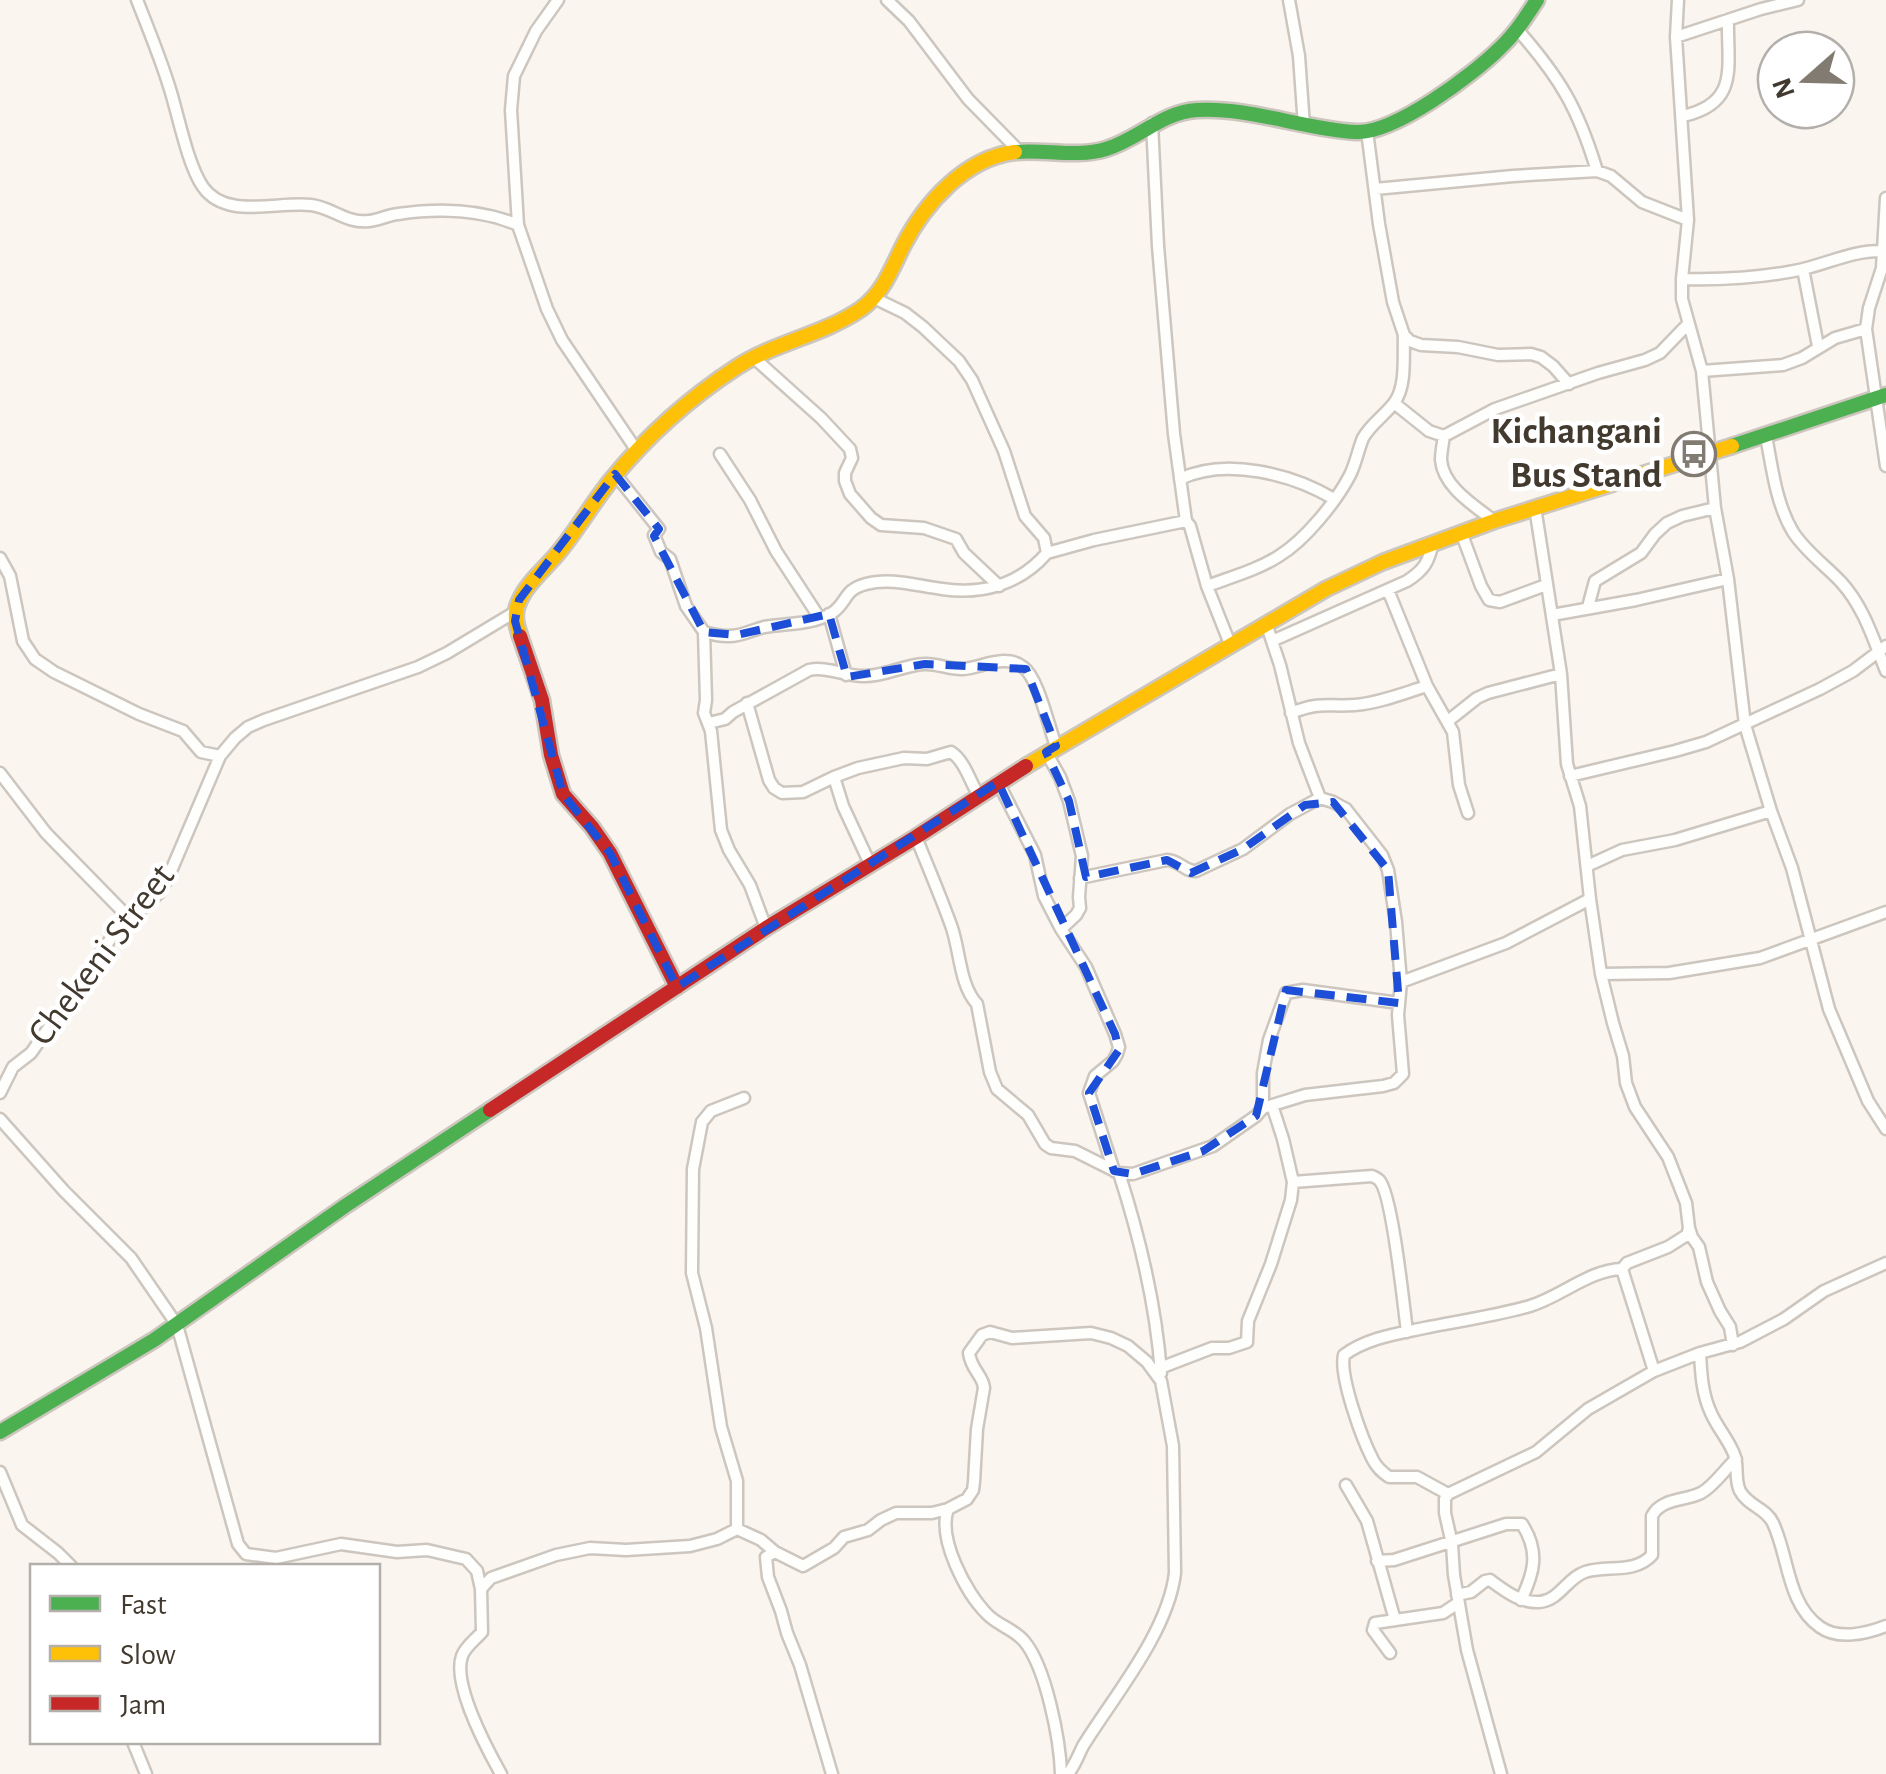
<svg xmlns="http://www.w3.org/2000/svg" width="1886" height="1774" font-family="'Alegreya Sans',sans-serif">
  <rect width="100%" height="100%" fill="#faf5ef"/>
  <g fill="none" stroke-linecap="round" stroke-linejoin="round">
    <defs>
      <path id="street" d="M137 0C148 28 160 57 169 86 178 113 187 164 203 187 226 220 277 201 311 205 331 207 347 224 369 221 379 220 388 215 398 214 439 208 481 209 518 225
        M558 0 536 31 514 76 511 110 518 225 547 309 562 340 637 451
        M887 0 909 21 968 99 1018 150
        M1289 0 1299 56 1304 126
        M1678 0 1676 37 1688 220 1682 279V299L1702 371 1715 508 1728 579 1745 725 1771 811 1792 868 1829 1009 1868 1101 1886 1129
        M1517 29C1560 78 1578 108 1597 171
        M1676 37 1761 9 1798 0
        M1683 116C1740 103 1727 67 1728 20
        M1152 123 1158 246 1174 434 1186 521
        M1367 131 1379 224 1393 302 1404 335 1410 341 1421 345 1458 347 1498 355 1531 354 1541 357 1553 366 1569 384
        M1375 189 1513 176 1597 171 1611 176 1642 202 1688 220
        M1886 198 1882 268 1869 308 1866 329 1886 466
        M1803 269 1818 346
        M1682 279C1722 280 1760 278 1799 270 1827 264 1853 250 1883 251
        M753 357 821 418 850 449 852 458 845 473V481L850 494 871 518 881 525 924 528 956 539 964 553 999 586
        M1702 371 1783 365 1802 358 1835 338 1866 329
        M1394 403 1429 431 1444 436 1495 409 1598 373 1645 360 1660 353 1688 324
        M1444 436C1443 443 1441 452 1441 460 1443 487 1475 506 1494 521
        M1766 436C1772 467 1776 504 1793 532 1806 552 1825 565 1841 582 1864 607 1874 641 1886 671
        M720 454 750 500 776 551 819 617
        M615 474 659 529 654 535 661 552 670 559 686 606 704 632 706 700 704 713 711 731 721 830 729 850 750 885 766 928
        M1180 479C1226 457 1292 474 1334 499
        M1535 507 1561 674 1567 764 1580 806 1590 899 1601 974 1613 1023 1623 1056 1626 1083 1635 1107 1668 1157 1686 1203 1689 1228 1692 1237 1699 1247 1707 1282 1720 1311 1730 1327 1733 1345
        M1461 532 1481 586 1489 600 1500 602 1546 585
        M1047 553 1094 540 1186 521 1190 526 1207 586 1230 644
        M0 558 10 576 23 641 35 659 54 672 139 714 183 731 201 752 220 756
        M1207 586C1231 577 1257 570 1279 556 1305 540 1336 502 1350 475 1356 463 1358 450 1363 438 1371 424 1384 416 1394 403 1407 386 1403 355 1404 335
        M1388 590 1427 686 1453 732 1459 785 1468 813
        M1588 607 1595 581 1641 553 1655 534 1667 523 1682 516 1715 508
        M829 614 846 675
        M1552 615 1636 600 1728 579
        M1266 623 1280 665 1299 743 1320 798
        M704 632C711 634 719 636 727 636 740 637 752 630 764 627 786 623 812 625 832 613 848 602 843 590 866 584 891 577 917 586 942 589 983 595 1020 584 1047 553L1044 538 1025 516 1004 451 972 380 959 361 923 327 905 313 874 298
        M1272 641 1407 581C1424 570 1429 562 1433 542
        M747 703 769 780 774 788 782 793 803 792 834 777 858 768 904 758 927 759 951 752C965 761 970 782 979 796
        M1291 713C1320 701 1327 707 1355 705 1379 703 1404 693 1427 686
        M1448 721 1477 698 1488 693 1561 674
        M709 723 725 719 733 712 809 670C827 666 844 676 863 676 884 677 903 665 924 664 937 663 950 670 963 669 981 668 1006 653 1023 667 1038 677 1049 728 1056 746
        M1046 752 1060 777 1069 801 1082 856 1079 897 1080 908 1076 915 1061 929
        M0 773 46 833 130 919
        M1570 776 1675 751 1706 742 1820 689 1853 671 1886 646
        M834 777 843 806 870 864
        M998 782 1035 855 1044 896 1061 929 1086 967 1115 1034 1119 1047 1117 1054 1113 1061 1095 1076 1089 1093 1114 1171
        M916 837C928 867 941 897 952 928 960 952 960 986 977 1004L990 1072 997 1089 1028 1115 1045 1144 1051 1148 1075 1151 1119 1173 1133 1174 1213 1146 1256 1116 1263 1108V1073L1269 1040 1286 993 1303 990 1399 1003
        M1587 866 1622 850 1675 840 1771 811
        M1080 878 1167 860C1179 860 1185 872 1196 871L1243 849 1290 814 1320 798 1333 802 1346 809 1382 855 1388 870 1396 922 1401 982 1398 1015 1403 1074 1394 1083 1383 1086 1305 1095 1263 1108
        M1601 974 1669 973 1760 958 1886 912
        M1401 982 1506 943 1590 899
        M0 1093 13 1067 31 1053 114 934 159 893 168 878 220 756 235 738 248 727 264 720 418 667 447 653 515 612
        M0 1119 64 1191 131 1258 177 1325 238 1544 246 1554 276 1558 341 1544 397 1552 427 1550 466 1559 477 1571 481 1589
        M1119 1173C1140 1238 1156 1305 1161 1373
        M1293 1182 1372 1176C1374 1177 1377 1178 1379 1180 1392 1192 1404 1308 1407 1332
        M1700 1353C1701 1373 1702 1394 1711 1413 1717 1427 1728 1439 1734 1454 1739 1466 1734 1479 1740 1491 1748 1506 1766 1508 1773 1523 1789 1557 1787 1604 1820 1627 1838 1640 1866 1634 1886 1626
        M1160 1368 1212 1348H1229L1247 1342 1248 1321 1271 1264 1291 1200 1293 1182 1283 1139 1272 1105
        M1654 1371 1622 1269 1627 1263 1668 1247 1687 1235 1689 1228
        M0 1472 22 1525 58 1553 71 1566
        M1346 1485 1367 1521 1395 1620
        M1448 1494 1417 1477H1389C1382 1472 1377 1468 1373 1460 1362 1439 1339 1376 1344 1355 1367 1338 1396 1334 1424 1328 1459 1321 1495 1316 1530 1306 1562 1296 1589 1270 1622 1269
        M948 1509C937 1538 966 1593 987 1614 997 1625 1014 1629 1024 1641 1046 1667 1060 1740 1061 1774
        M737 1529V1481L721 1427 706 1328 692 1273 693 1169 702 1122 711 1111 744 1098
        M1377 1561 1394 1560 1506 1524H1522C1540 1552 1534 1573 1521 1600
        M1457 1595 1471 1592 1485 1581 1490 1580C1505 1591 1520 1603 1539 1602 1559 1601 1567 1578 1585 1572 1607 1565 1635 1574 1652 1555V1516C1661 1498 1685 1501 1701 1493 1714 1486 1725 1469 1736 1459
        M1390 1653 1373 1630 1375 1623 1443 1613 1458 1603
        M133 1742 146 1774
        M501 1774C487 1749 452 1684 462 1656 465 1647 476 1639 482 1632L481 1589 491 1578 556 1555 590 1548 626 1550 690 1546 717 1539 737 1529 761 1540 775 1552
        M832 1774 800 1665 787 1633 781 1611 768 1577 766 1557 775 1552 803 1566 834 1548 844 1537 868 1530 881 1520 896 1513H932L948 1509 967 1499 973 1490 974 1482 977 1429 984 1388C983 1375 971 1370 969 1353L982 1335 990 1332 1012 1338 1091 1333 1111 1338 1128 1346 1147 1362 1161 1381 1173 1446 1175 1573C1168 1632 1114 1696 1083 1746 1078 1756 1075 1765 1068 1774
        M1501 1774 1467 1650 1454 1575 1452 1544 1445 1513V1499L1448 1494 1536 1452 1588 1409 1654 1371 1700 1353 1740 1342 1784 1319 1824 1291 1886 1263"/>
      <path id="fast" d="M1015 152C1045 149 1077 158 1106 149 1139 139 1162 112 1197 110 1250 107 1303 129 1356 132 1394 134 1473 75 1500 48 1515 34 1526 17 1537 0
        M1732 446 1886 395
        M0 1432 154 1340 345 1206 490 1110"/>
      <path id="slow" d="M520 636C517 626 514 618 517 607 524 585 544 570 558 553 578 529 593 502 612 479 647 436 691 397 737 367 776 342 823 335 861 309 883 293 891 270 903 246 925 203 965 158 1015 152
        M1026 766 1326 589 1383 562 1494 521 1732 446"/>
      <path id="jam" d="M520 636 542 700 551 755 563 794 592 827 610 853 677 987
        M490 1110 766 928 916 837 1026 766"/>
    </defs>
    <!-- street casing -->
    <use href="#street" stroke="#ccc6be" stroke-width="15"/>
    <!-- fast casing -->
    <use href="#fast" stroke="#ccc6be" stroke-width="19"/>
    <!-- slow casing -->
    <use href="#slow" stroke="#ccc6be" stroke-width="19"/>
    <!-- jam casing -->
    <use href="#jam" stroke="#ccc6be" stroke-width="19"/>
    <!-- street -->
    <use href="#street" stroke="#fefefd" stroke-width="10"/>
    <!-- fast -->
    <use href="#fast" stroke="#4caf50" stroke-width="14"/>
    <!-- slow -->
    <use href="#slow" stroke="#ffc107" stroke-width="14"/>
    <!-- jam -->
    <use href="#jam" stroke="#c62828" stroke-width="14"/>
  </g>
  <!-- marked area -->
  <path fill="none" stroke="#1d4ed8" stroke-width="8" stroke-dasharray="20 12" stroke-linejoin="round" d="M615 474 659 529 654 536 704 632 737 635 829 614 847 677 925 664 1026 669 1056 746 1046 752 1069 801 1086 877 1167 860 1191 873 1243 849 1305 805 1333 802 1388 870 1399 1003 1286 990 1256 1116 1203 1151 1133 1174 1114 1171 1089 1093 1119 1050 1115 1034 998 782 677 987 610 853 563 794 515 621 519 600Z"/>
  <!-- icons -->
  <defs>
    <symbol id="bus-ring" viewBox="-11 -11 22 22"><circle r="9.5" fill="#fff" stroke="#827b72" stroke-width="1.5"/><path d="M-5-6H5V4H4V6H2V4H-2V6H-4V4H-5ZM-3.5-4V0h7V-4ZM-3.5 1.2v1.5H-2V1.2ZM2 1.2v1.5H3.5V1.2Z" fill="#827b72"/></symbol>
  </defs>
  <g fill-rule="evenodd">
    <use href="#bus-ring" x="1669" y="429" width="50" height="50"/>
  </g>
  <g text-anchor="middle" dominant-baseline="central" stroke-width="9" stroke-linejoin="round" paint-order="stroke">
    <!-- poi labels -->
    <g font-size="38" font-weight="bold" fill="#42392f" stroke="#fff" text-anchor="end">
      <text x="1662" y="432">Kichangani<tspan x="1662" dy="44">Bus Stand</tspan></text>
    </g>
    <!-- street labels -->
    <g font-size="38" fill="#42392f" stroke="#fff">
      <text transform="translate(102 955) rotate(-53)">Chekeni Street</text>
    </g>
  </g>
  <!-- legend -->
  <rect x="30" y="1564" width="350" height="180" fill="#ffffff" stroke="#b3b0ac" stroke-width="2.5"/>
  <rect x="50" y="1596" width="50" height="15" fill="#4caf50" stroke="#b3b0ac" stroke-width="2.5"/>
  <text x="120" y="1614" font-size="30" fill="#42392f">Fast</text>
  <rect x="50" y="1646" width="50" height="15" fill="#ffc107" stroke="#b3b0ac" stroke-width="2.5"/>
  <text x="120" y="1664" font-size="30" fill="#42392f">Slow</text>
  <rect x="50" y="1696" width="50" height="15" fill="#c62828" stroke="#b3b0ac" stroke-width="2.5"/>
  <text x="120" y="1714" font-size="30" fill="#42392f">Jam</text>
  <!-- north arrow -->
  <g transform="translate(1806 80) rotate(250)"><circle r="48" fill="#ffffff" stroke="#b3b0ac" stroke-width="2.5"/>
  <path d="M0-8L18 38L0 25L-18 38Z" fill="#827b72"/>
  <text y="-15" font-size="28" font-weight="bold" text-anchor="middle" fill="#42392f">N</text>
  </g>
</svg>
